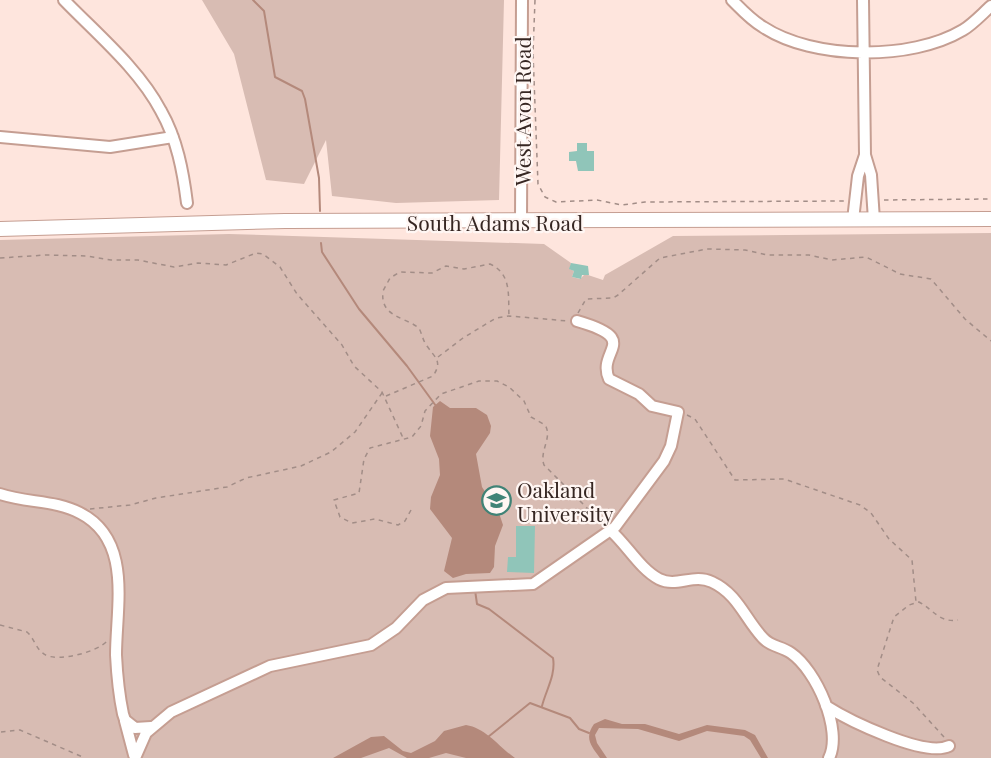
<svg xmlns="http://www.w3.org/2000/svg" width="991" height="758" font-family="'Playfair Display',serif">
  <rect width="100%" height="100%" fill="#fee5dd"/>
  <!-- green -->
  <path fill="#d8bcb3" d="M202 0H504L499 200 396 203 332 196 326 140 304 184 266 180 234 54Z
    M991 233V758H0V240L229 234 544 244 571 263 570 269 574 271 572 277 580 279 585 274 603 280 605 275 673 236Z"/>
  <!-- water -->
  <path fill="#b4897b" d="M440 401 450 408H476L487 415 491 426 490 433 476 454 482 487 499 513 503 525 495 546 494 567 490 573 466 574 453 578 444 571 452 538 430 509 431 497 440 475 439 459 430 436 433 407Z
    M605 719 622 724H645L679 734 707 725 745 730 755 735 768 758H761L750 740 744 736 707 731 679 741 638 729 599 728 595 735 597 743 607 758H600C591 746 584 738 594 724Z
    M466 725C486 728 499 747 515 758H466L446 753 429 758H407L389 748 361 758H333L371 737 384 736 403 751 411 753 435 741 444 731Z"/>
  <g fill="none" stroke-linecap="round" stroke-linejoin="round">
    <!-- stream -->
    <path stroke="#b4897b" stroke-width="2" d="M253 0 264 11 275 77 302 91 305 99 319 178 320 211
      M321 243 322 252 359 309 407 366 436 406
      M475 590 477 604 489 609 553 658C556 675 546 690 542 706
      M488 737 530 703 570 718 579 729 589 733"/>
  </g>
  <!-- building -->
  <path fill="#90c5b9" d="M577 143H587V151H594V171H578L576 161H569V152L577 151Z
    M571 263 588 266 589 275H582L581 279 572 277 574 271 569 269Z
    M516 526H535L534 573 507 572 508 557H516Z"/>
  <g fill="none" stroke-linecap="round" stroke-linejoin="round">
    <defs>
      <path id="minor" d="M64 0C97 34 139 69 161 111 177 139 183 171 187 203
        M732 0C742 10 751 20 763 27 813 60 911 61 963 30 973 24 982 14 991 6
        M863 0 865 155 871 175 874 220
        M0 137 110 147 173 137
        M853 220 858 176 865 155
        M521 222 522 0
        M0 494C26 503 56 500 80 513 133 540 116 607 116 655 117 675 119 695 123 714L125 720 135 728 151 727
        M611 531C627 545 640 569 659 579 677 588 693 573 712 582 738 594 745 619 763 638 771 647 781 646 791 653 816 670 843 730 829 758
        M826 706C848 720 925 758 949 746
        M125 721 134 755
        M135 758 146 733 171 712 270 666 371 645 396 628 423 600 446 588 533 584 615 527 664 461 671 446 678 412 652 406 639 394 609 379C596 350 643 340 577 321"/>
      <path id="major" d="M0 229 285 221 991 219"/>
    </defs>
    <!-- minor casing -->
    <use href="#minor" stroke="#c59e92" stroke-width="14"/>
    <!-- major casing -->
    <use href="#major" stroke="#c59e92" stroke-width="16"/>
    <!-- path -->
    <path stroke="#a28d87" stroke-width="1.5" stroke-dasharray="4.5 4.5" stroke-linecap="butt" d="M535 0 533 53 538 184 545 197 556 202 597 200 622 205 645 202 846 201
      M884 200 991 199
      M0 258 46 255 86 256 111 260H138L174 267 198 263 226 265 256 253 263 254 280 267 297 294 342 345 354 366 382 392 404 440
      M578 313 586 299 613 298 618 295 660 258 707 249 745 250 767 255H809L832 260 866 257 900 274 931 279 965 319 991 341
      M438 357 463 338 496 318 509 316 568 321
      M386 396 433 376C443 361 435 358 427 346 423 341 422 334 419 328 403 316 380 317 383 291L390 278 400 272 432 273 446 266 464 269 490 264C512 274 508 296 509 316
      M687 415 695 419 735 480 784 479 860 505 871 513 889 539 912 560 916 602
      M90 509 130 505 156 498 227 487 246 478 301 466 331 452 355 432 382 393
      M411 510 405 521 398 525 375 519 352 523 340 517 334 500 359 493 364 459 370 448 412 437 421 426 425 411 441 394 479 381H497L509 387 524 401 531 417 545 425C553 437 539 451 544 465L603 524
      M0 625 27 632C34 638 36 649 44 654 56 663 98 652 107 641
      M1 732 20 730 85 758
      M944 737 913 703 880 677 877 670 894 617 909 605 919 602C934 610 939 623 958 620"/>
    <!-- minor -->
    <use href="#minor" stroke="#fff" stroke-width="10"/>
    <!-- major -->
    <use href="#major" stroke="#fff" stroke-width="14"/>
  </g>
  <!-- icons -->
  <defs>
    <symbol id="university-ring" viewBox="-11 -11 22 22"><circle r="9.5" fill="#fff6f3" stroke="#408376" stroke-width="1.5"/><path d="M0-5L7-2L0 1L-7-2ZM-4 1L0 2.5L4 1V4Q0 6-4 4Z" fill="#408376"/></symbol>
  </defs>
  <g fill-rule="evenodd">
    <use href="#university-ring" x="480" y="484" width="33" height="33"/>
  </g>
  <g text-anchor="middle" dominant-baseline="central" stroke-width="4.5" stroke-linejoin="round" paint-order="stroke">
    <!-- street labels -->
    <g font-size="21" fill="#362622" stroke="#fff6f3">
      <text transform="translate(522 111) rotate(-90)">West Avon Road</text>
      <text x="495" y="222">South Adams Road</text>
    </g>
    <!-- poi labels -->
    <g font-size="21" fill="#362622" stroke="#fff6f3" text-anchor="start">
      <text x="517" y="489">Oakland<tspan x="517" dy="24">University</tspan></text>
    </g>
  </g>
</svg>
